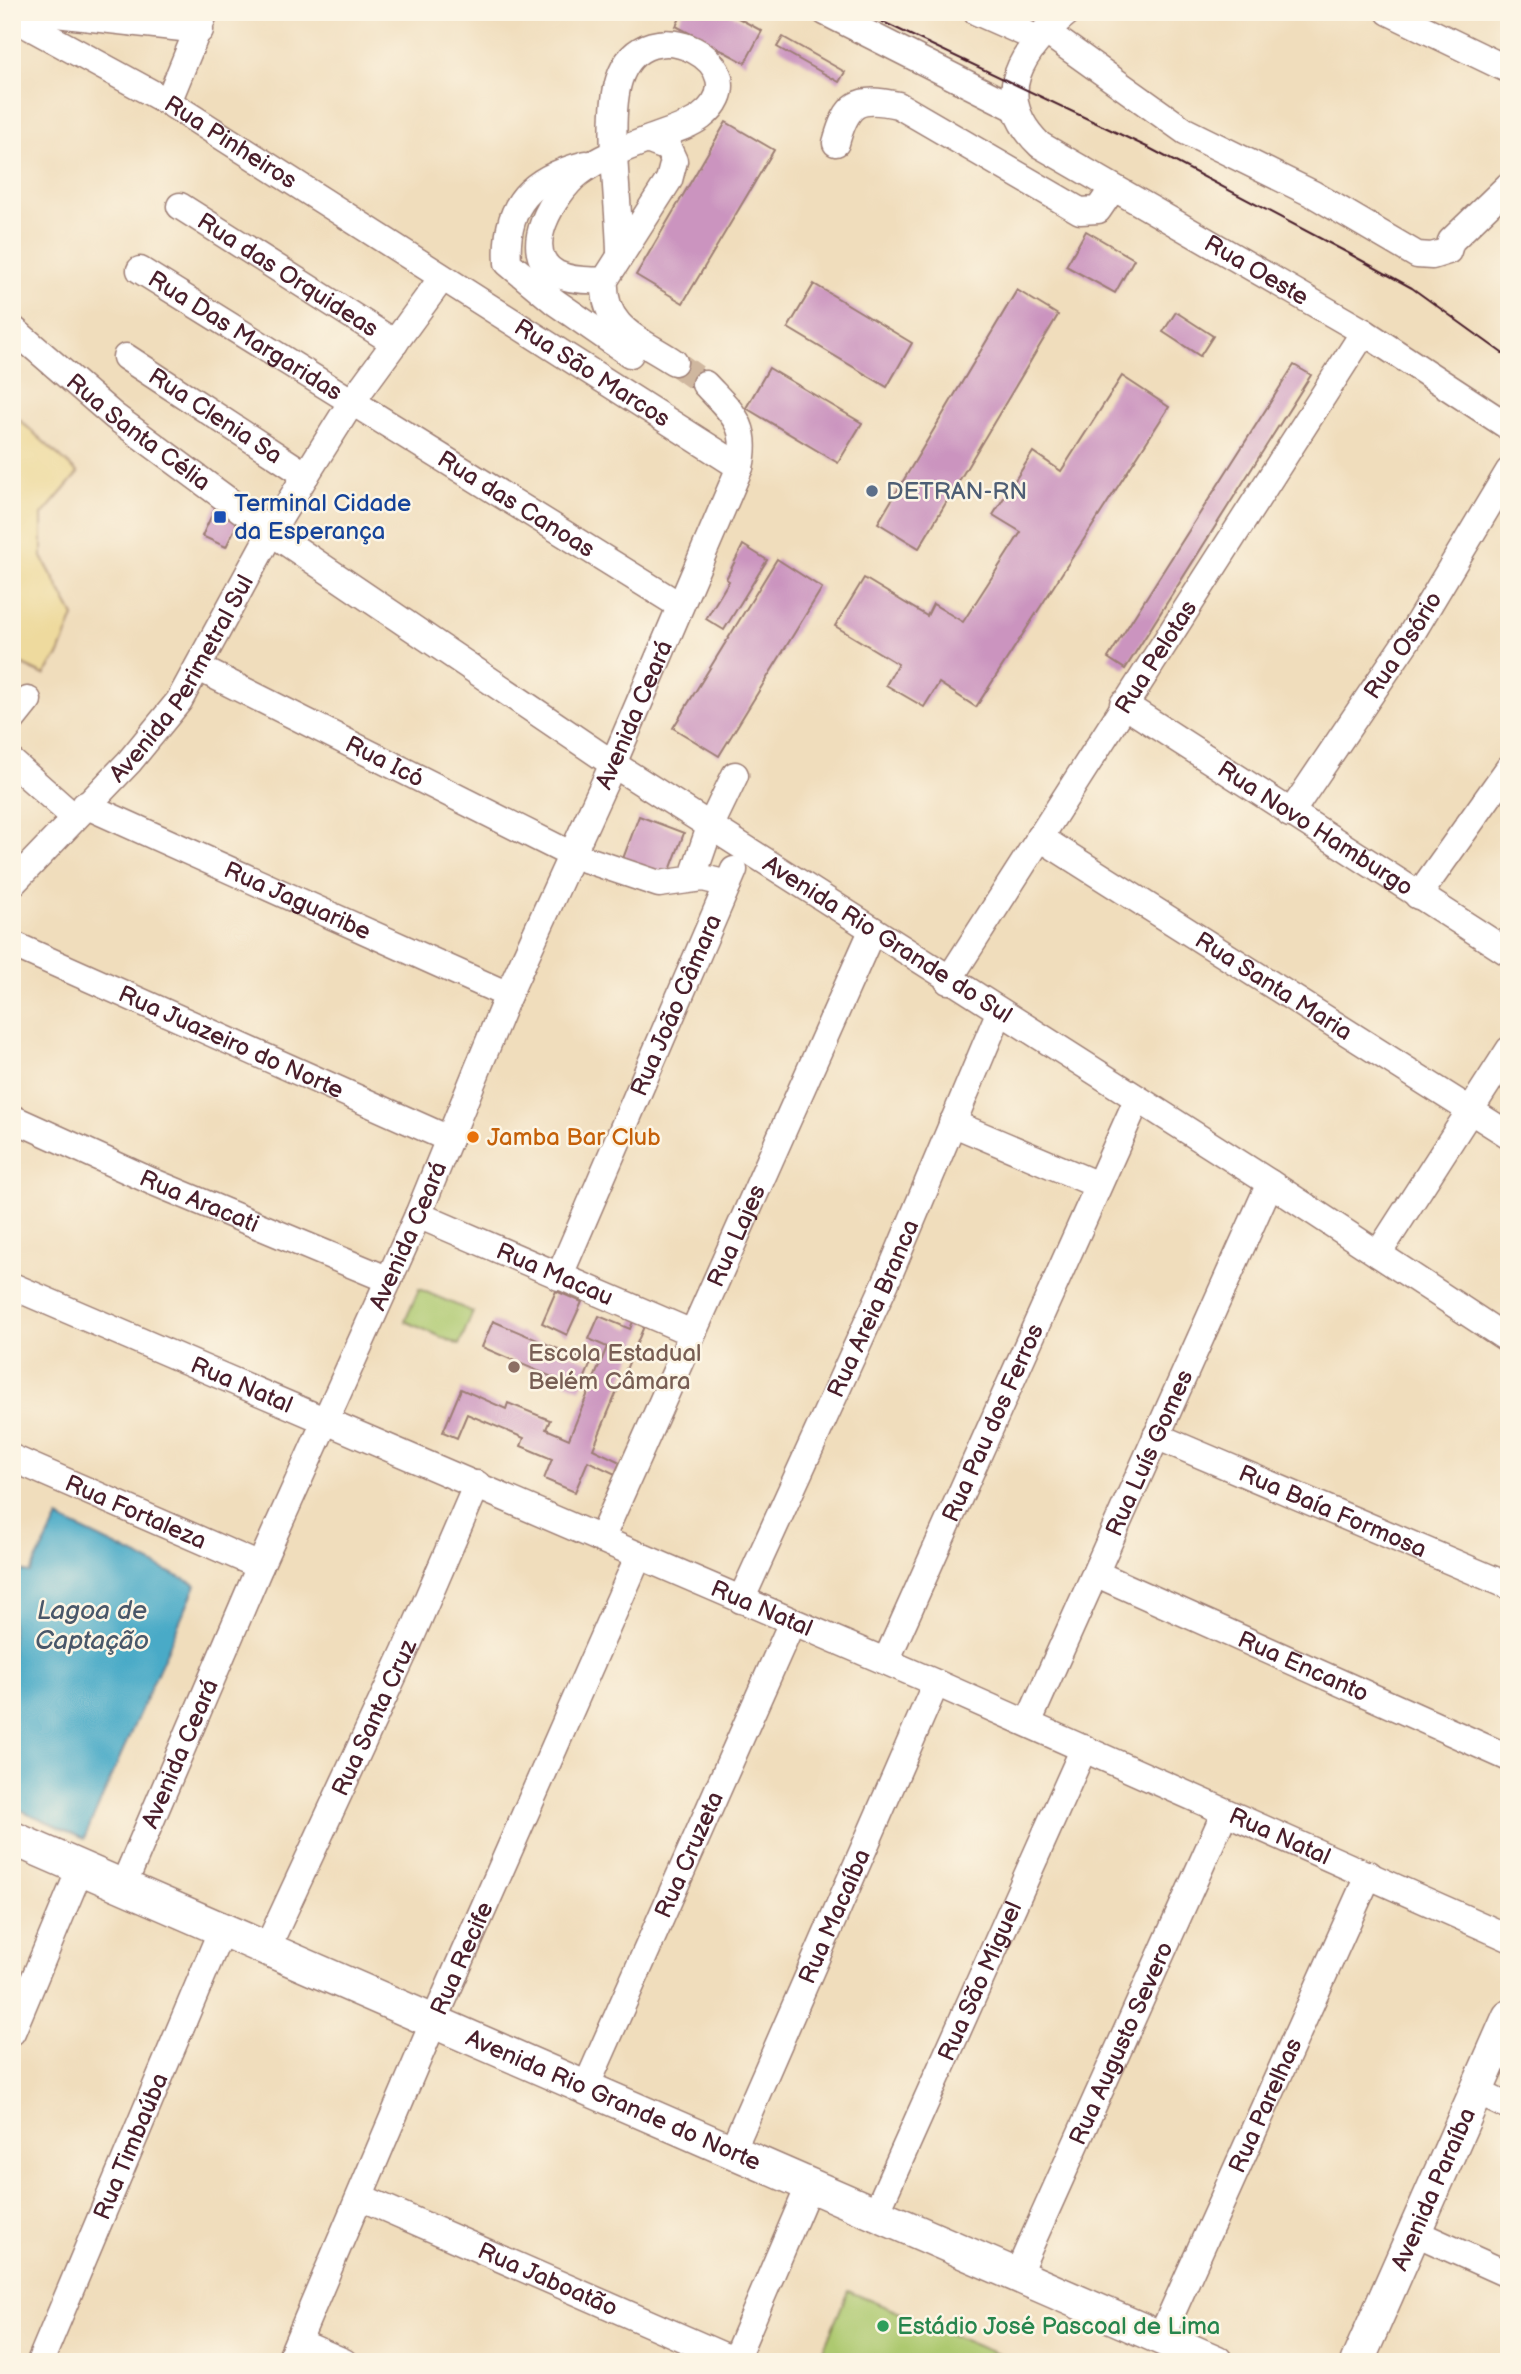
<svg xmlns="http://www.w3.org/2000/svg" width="1521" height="2374" font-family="'Balsamiq Sans',sans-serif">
  <rect width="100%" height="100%" fill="#fcf5e5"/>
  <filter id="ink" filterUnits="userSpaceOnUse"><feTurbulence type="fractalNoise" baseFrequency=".0143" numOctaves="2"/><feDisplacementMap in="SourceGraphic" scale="14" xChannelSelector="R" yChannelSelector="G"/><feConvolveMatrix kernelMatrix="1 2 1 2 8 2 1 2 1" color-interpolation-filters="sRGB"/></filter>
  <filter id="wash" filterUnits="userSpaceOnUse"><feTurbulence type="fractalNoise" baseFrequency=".00686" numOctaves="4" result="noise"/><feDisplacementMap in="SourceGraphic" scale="28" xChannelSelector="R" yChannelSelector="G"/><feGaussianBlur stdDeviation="1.57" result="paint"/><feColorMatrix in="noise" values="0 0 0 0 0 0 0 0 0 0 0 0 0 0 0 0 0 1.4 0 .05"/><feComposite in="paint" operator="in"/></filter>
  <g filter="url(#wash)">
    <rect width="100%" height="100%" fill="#f0ddbc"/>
    <!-- green -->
    <path fill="#adc970" stroke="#7c744e" stroke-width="2" d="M419 1289 473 1312 459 1345 405 1321Z
      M848 2291 1016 2362H818Z"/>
    <!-- sand -->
    <path fill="#eeda9e" stroke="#9c7c64" stroke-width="2" d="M12 413 78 473 42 515V557L74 616 59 654 44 675 12 660Z"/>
    <!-- water -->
    <path fill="#48aac7" stroke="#496479" stroke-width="2" d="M58 1518 196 1585 84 1839 12 1806V1569L30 1573Z"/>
    <g id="blocks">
      <!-- building -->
      <path fill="#cb94bf" d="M683 12H727L762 31 745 63 676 26Z
        M783 37 845 72 839 82 777 47Z
        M726 122 774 150 683 303 636 275Z
        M1086 231 1134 259 1115 293 1066 266Z
        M814 284 912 343 887 387 788 328Z
        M1017 290 1058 315 919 548 878 523Z
        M1176 312 1213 336 1200 356 1163 332Z
        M679 354 710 376 699 392 667 370Z
        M1294 365 1311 375 1125 669 1108 658Z
        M769 368 862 423 838 463 746 408Z
        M1122 376 1169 407 976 707 939 683 924 707 886 685 898 664 835 626 864 578 927 616 933 604 963 622 1021 532 993 515 1033 452 1061 471Z
        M219 500 237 524 226 547 202 536Z
        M743 545 767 560 724 630 706 619 729 581 726 579Z
        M777 559 822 588 719 756 673 728Z
        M639 816 684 833 666 881 621 864Z
        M556 1291 582 1302 567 1335 542 1323Z
        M636 1314 647 1319 593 1449 620 1462 615 1474 588 1461 575 1492 544 1479 552 1459 521 1446 524 1438 467 1414 457 1438 443 1432 461 1389 506 1409 508 1403 550 1420 546 1429 569 1439 607 1347 589 1339 599 1316 630 1329Z
        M493 1321 591 1363 580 1389 482 1347Z"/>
    </g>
  </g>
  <g filter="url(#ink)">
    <use href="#blocks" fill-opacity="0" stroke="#9d7e74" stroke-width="2"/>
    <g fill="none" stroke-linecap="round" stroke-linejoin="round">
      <!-- minor-tunnel -->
      <path stroke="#cfb79f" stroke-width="26" stroke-dasharray="26 13" stroke-linecap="butt" d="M674 362 705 384"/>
      <defs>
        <g id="minor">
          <path d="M38 12 200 30"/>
          <path d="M825 12 1015 108"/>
          <path d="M977 12 1038 39"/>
          <path id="s1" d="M1068 12C1022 49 989 96 1040 145L1364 332 1509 427"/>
          <path d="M1389 12 1509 70"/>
          <path id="s2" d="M12 17 168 102 740 467"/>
          <path d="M1045 31 1185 131 1313 194 1417 255 1432 256 1448 251 1451 241 1509 185"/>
          <path d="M168 102 205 12"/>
          <path d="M836 143C847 103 857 96 898 105L1080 211 1098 210 1113 188"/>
          <path d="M586 164C532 178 504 203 508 263L555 302 630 354"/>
          <path id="s3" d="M180 206 395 343"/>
          <path d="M620 255C620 208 606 122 619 80 645 0 766 68 701 117 686 128 664 133 647 140"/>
          <path id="s4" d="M140 270 679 605"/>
          <path d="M605 280C589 281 572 281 557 274 516 253 555 192 579 173 599 158 623 149 647 140L668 148 674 161 669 180 605 280C602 328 639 339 674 362"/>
          <path id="s5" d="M12 328 114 416 271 532 613 764 1270 1183 1509 1340"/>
          <path id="s6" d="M126 357 306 475"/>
          <path id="s7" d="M199 668 570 854 659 884 703 878 728 884"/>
          <path id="s8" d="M1123 704 1509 953"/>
          <path d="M12 720 28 700"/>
          <path d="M12 762 74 817"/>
          <path id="s9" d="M85 805 508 995"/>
          <path id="s10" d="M1290 814 1412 633 1509 471"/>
          <path id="s11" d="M1039 837 1509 1135"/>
          <path d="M692 879 710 827 735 775"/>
          <path id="s12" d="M12 884 129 762 179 701 271 532 306 475 353 400 442 278"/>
          <path d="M1418 896 1509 768"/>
          <path id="s13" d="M12 944 449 1139"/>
          <path id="s14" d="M948 981 1364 332"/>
          <path id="s15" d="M12 1118 151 1181 389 1280"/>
          <path d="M952 1123 1098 1185"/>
          <path id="s16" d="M418 1215 692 1333"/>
          <path d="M1378 1254 1509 1050"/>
          <path id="s17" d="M559 1277 734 870"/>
          <path id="s18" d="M12 1286 936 1683 1509 1938"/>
          <path id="s19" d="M1156 1436 1509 1586"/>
          <path id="s20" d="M12 1458 260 1566"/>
          <path id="s21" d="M601 1539 872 931"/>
          <path id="s22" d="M1097 1574 1509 1758"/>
          <path id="s23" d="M741 1600 886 1282 999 1013"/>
          <path id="s24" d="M886 1661 1137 1100"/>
          <path id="s25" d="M1028 1723 1270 1183"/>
          <path id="s26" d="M123 1886 260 1566 418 1215 508 995 613 764 740 467C750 425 732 413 705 384"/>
          <path id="s27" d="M267 1948 405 1651 477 1484"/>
          <path d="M12 2032 81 1867"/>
          <path id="s28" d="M586 2087 792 1622"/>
          <path d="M1475 2091 1509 2107"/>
          <path id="s29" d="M732 2151 936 1683"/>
          <path id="s30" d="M360 2197 735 2361"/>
          <path id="s31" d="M876 2213 1084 1748"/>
          <path d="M1416 2233 1509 2275"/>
          <path id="s32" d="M1017 2275 1225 1812"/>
          <path id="s33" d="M1161 2337 1369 1874"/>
          <path d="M298 2342 344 2362"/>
          <path id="s34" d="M40 2362 222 1929"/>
          <path id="s35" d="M289 2362 434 2021 639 1555"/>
          <path d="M734 2362 810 2184"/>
        </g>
        <g id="major">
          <path id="s36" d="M12 1838 1216 2362"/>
          <path id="s37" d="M1357 2362 1509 2017"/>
        </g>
      </defs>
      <!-- minor casing -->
      <use href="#minor" stroke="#9d7e74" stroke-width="29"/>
      <!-- major casing -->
      <use href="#major" stroke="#9d7e74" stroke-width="36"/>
      <!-- minor -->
      <use href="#minor" stroke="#fff" stroke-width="26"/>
      <!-- major -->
      <use href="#major" stroke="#fff" stroke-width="33"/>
      <!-- tram -->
      <path stroke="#4a1f2b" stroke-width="2" d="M862 12 1149 148 1348 253 1412 288 1509 358"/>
    </g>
  </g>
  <!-- markers -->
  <circle fill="#5c6f8a" stroke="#fcf5e5" stroke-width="2.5" cx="872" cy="491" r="7"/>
  <rect fill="#1a4fb4" stroke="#fcf5e5" stroke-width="2.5" x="213" y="510" width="14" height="14" rx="3.5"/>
  <circle fill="#e8710a" stroke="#fcf5e5" stroke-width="2.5" cx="473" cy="1137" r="7"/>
  <circle fill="#8d6e63" stroke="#fcf5e5" stroke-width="2.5" cx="514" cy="1367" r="7"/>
  <circle fill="#2e9e5b" stroke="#fcf5e5" stroke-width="2.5" cx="883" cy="2326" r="7"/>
  <g text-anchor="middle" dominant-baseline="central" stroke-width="5" stroke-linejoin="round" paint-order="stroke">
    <!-- street labels -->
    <g font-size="24" fill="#4a1f2b" stroke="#fcf5e5">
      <text stroke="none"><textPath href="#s2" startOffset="252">Rua Pinheiros</textPath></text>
      <text stroke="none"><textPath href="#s1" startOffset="410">Rua Oeste</textPath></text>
      <text stroke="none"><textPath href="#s3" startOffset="128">Rua das Orquideas</textPath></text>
      <text stroke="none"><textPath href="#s4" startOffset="124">Rua Das Margaridas</textPath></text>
      <text stroke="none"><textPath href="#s2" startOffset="681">Rua São Marcos</textPath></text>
      <text stroke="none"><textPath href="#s6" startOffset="107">Rua Clenia Sa</textPath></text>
      <text stroke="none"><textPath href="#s5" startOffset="164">Rua Santa Célia</textPath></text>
      <text stroke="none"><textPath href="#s4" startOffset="443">Rua das Canoas</textPath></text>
      <text stroke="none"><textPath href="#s10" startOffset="203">Rua Osório</textPath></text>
      <text stroke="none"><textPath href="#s14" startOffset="385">Rua Pelotas</textPath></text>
      <text stroke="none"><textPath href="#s12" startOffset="268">Avenida Perimetral Sul</textPath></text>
      <text stroke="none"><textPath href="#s26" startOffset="1278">Avenida Ceará</textPath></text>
      <text stroke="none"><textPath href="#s7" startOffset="208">Rua Icó</textPath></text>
      <text stroke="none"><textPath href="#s8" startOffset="229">Rua Novo Hamburgo</textPath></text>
      <text stroke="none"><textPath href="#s9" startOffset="233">Rua Jaguaribe</textPath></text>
      <text stroke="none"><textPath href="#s5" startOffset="1069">Avenida Rio Grande do Sul</textPath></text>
      <text stroke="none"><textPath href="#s11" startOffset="278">Rua Santa Maria</textPath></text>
      <text stroke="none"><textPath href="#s17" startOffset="296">Rua João Câmara</textPath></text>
      <text stroke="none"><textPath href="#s13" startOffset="240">Rua Juazeiro do Norte</textPath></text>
      <text stroke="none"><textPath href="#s15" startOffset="205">Rua Aracati</textPath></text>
      <text stroke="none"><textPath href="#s26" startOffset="710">Avenida Ceará</textPath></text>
      <text stroke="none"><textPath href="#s21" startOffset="332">Rua Lajes</textPath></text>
      <text stroke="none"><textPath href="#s16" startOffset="149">Rua Macau</textPath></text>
      <text stroke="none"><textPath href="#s23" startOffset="320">Rua Areia Branca</textPath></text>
      <text stroke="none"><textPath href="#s18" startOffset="250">Rua Natal</textPath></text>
      <text stroke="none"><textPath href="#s24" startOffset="261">Rua Pau dos Ferros</textPath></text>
      <text stroke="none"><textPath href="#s25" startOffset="296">Rua Luís Gomes</textPath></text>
      <text stroke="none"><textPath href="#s19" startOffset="192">Rua Baía Formosa</textPath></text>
      <text stroke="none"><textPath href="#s20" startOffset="135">Rua Fortaleza</textPath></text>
      <text stroke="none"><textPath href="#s18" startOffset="816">Rua Natal</textPath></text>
      <text stroke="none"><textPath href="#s22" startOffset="226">Rua Encanto</textPath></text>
      <text stroke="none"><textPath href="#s27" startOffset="254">Rua Santa Cruz</textPath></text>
      <text stroke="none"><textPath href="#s26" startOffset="144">Avenida Ceará</textPath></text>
      <text stroke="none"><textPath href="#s18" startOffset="1382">Rua Natal</textPath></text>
      <text stroke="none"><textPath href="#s28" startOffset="254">Rua Cruzeta</textPath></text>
      <text stroke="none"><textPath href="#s29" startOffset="256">Rua Macaíba</textPath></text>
      <text stroke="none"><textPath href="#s35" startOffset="439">Rua Recife</textPath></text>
      <text stroke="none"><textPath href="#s31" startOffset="254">Rua São Miguel</textPath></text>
      <text stroke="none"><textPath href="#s32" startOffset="254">Rua Augusto Severo</textPath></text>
      <text stroke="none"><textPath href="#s36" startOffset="656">Avenida Rio Grande do Norte</textPath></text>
      <text stroke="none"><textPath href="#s33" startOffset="254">Rua Parelhas</textPath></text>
      <text stroke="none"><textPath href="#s34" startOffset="234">Rua Timbaúba</textPath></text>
      <text stroke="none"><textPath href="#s37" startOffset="189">Avenida Paraíba</textPath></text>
      <text stroke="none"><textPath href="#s30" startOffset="205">Rua Jaboatão</textPath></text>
    </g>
    <!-- service labels -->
    <g font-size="24" fill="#4e5e75" stroke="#fcf5e5" text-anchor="start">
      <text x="886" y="491">DETRAN-RN</text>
    </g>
    <!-- transit labels -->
    <g font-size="24" fill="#164399" stroke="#fcf5e5" text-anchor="start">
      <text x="234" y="503">Terminal Cidade<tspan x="234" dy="28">da Esperança</tspan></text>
    </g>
    <!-- food labels -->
    <g font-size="24" fill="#c56008" stroke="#fcf5e5" text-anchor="start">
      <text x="487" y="1137">Jamba Bar Club</text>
    </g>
    <!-- education labels -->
    <g font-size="24" fill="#785e54" stroke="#fcf5e5" text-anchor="start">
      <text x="528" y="1353">Escola Estadual<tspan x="528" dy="28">Belém Câmara</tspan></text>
    </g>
    <!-- leisure labels -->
    <g font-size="24" fill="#27864d" stroke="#fcf5e5" text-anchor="start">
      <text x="897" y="2326">Estádio José Pascoal de Lima</text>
    </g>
    <!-- water labels -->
    <g font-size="26" font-style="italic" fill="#495769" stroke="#fcf5e5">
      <text x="92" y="1611">Lagoa de<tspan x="92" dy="30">Captação</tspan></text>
    </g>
  </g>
  <!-- margin -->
  <rect width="1521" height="2374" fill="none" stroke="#fcf5e5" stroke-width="42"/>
</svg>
